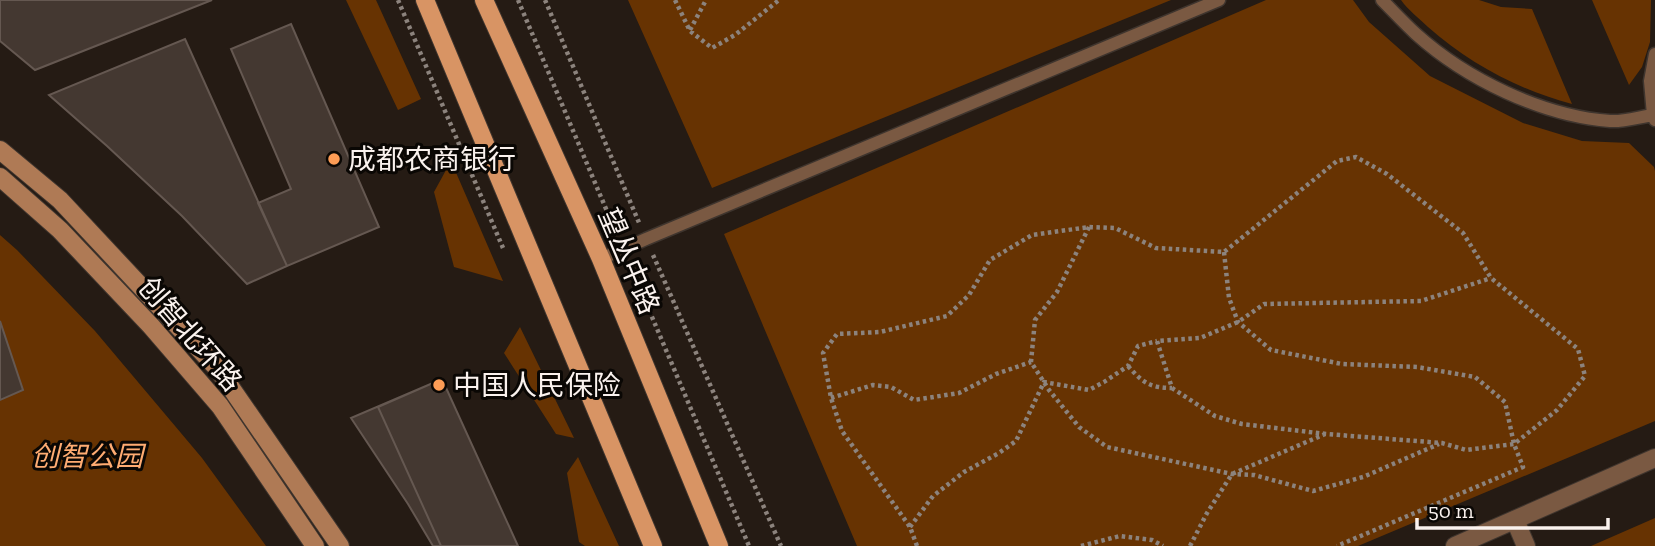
<svg xmlns="http://www.w3.org/2000/svg" width="1655" height="546" font-family="'Zilla Slab','Noto Sans SC',serif">
  <rect width="100%" height="100%" fill="#251b14"/>
  <!-- green -->
  <path fill="#673302" d="M346 0H376L421 99 398 110Z
    M628 0H1171L712 188Z
    M1266 0H1353L1369 22 1430 76 1523 123 1582 141 1629 143 1654 167 1655 171V421L1358 546H857L724 234Z
    M1401 0H1479L1501 7 1532 9 1572 104C1519 90 1470 64 1428 27 1419 18 1408 10 1401 0Z
    M1592 0H1651L1650 42 1642 67 1629 85Z
    M451 161 503 281 454 267 434 192Z
    M0 235 17 250 95 331 202 458 266 546H0Z
    M520 327 574 438 556 434 504 353Z
    M578 457 619 546H585L579 542 567 473Z
    M1655 518V546H1591Z"/>
  <!-- building -->
  <path fill="#443831" stroke="#655851" stroke-width="2" d="M0 0H212L35 70 0 41Z
    M291 24 379 227 287 266 258 203 291 189 231 49Z
    M185 39 287 266 247 284 182 216 107 146 49 95Z
    M0 321 23 390 0 400Z
    M442 379 518 546H433L408 504 351 418Z
    M442 379 518 546H441L378 407Z"/>
  <g fill="none" stroke-linecap="round" stroke-linejoin="round">
    <defs>
      <path id="service" d="M1382 0C1393 11 1404 23 1416 34 1466 79 1542 116 1610 121 1624 122 1639 117 1653 115L1655 120
        M1653 115 1650 81 1655 54
        M601 259 646 239 1219 0"/>
      <path id="minor" d="M1515 520 1526 546"/>
      <path id="tertiary" d="M1455 546 1655 458"/>
      <path id="secondary" d="M0 150 60 200 218 369 340 546
        M0 177 60 230 151 326 220 406 315 546"/>
      <path id="primary" d="M425 0 653 546
        M484 0 601 259 719 546"/>
    </defs>
    <!-- service casing -->
    <use href="#service" stroke="#3f352e" stroke-width="15"/>
    <!-- minor casing -->
    <use href="#minor" stroke="#3f352e" stroke-width="20"/>
    <!-- tertiary casing -->
    <use href="#tertiary" stroke="#3f352e" stroke-width="20"/>
    <!-- secondary casing -->
    <use href="#secondary" stroke="#3f352e" stroke-width="20"/>
    <!-- primary casing -->
    <use href="#primary" stroke="#3f352e" stroke-width="20"/>
    <!-- path -->
    <path stroke="#8c837d" stroke-width="4.5" stroke-dasharray="3.5 3.5" stroke-linecap="butt" d="M398 0 503 248
      M518 0 617 235
      M545 0 640 225
      M675 0 690 31 712 48 735 35 779 0
      M690 30 706 0
      M1089 227 1057 292 1035 320 1031 362 1049 390 1079 427 1107 447 1232 474 1254 475 1313 491 1363 477 1439 444
      M1224 252 1229 298 1238 322 1271 350 1342 364 1417 367 1475 377 1505 402 1514 444 1523 467 1337 546
      M653 255 781 546
      M630 265 749 546
      M1128 366C1142 382 1150 388 1172 388
      M831 398 873 385 891 387 914 400 959 393 996 374 1031 362
      M910 527 933 496 964 472 999 453 1016 441 1044 382 1089 390 1104 382 1128 366 1138 346 1157 341
      M917 546 910 527 842 431 831 398 823 353 837 334 880 332 947 316 969 295 990 260 1032 235 1089 227 1115 228 1156 248 1224 252 1337 161 1356 157 1387 174 1463 233 1491 278 1578 349 1585 376 1557 410 1514 444 1466 450 1442 443 1326 434 1242 424 1215 416 1172 388 1157 341 1200 338 1238 322 1264 304 1421 301 1491 278
      M1081 546 1120 536 1152 540 1163 546
      M1190 546 1207 513 1232 474 1325 434"/>
    <!-- service -->
    <use href="#service" stroke="#7a5942" stroke-width="12"/>
    <!-- minor -->
    <use href="#minor" stroke="#7a5942" stroke-width="18"/>
    <!-- tertiary -->
    <use href="#tertiary" stroke="#7a5942" stroke-width="18"/>
    <!-- secondary -->
    <use href="#secondary" stroke="#af7a55" stroke-width="18"/>
    <!-- primary -->
    <use href="#primary" stroke="#d89464" stroke-width="18"/>
  </g>
  <!-- markers -->
  <g fill="#fd9c55" stroke="#0a0704" stroke-width="2.5">
    <circle cx="334" cy="159" r="7"/>
    <circle cx="439" cy="385" r="7"/>
  </g>
  <g text-anchor="middle" dominant-baseline="central" stroke-width="6" stroke-linejoin="round" paint-order="stroke">
    <!-- poi labels -->
    <g font-size="28" fill="#faf2ee" stroke="#0a0704" text-anchor="start">
      <text x="348" y="159">成都农商银行</text>
      <text x="453" y="385">中国人民保险</text>
    </g>
    <!-- street labels -->
    <g font-size="28" fill="#faf2ee" stroke="#0a0704">
      <text transform="translate(629 261) rotate(67)">望丛中路</text>
      <text transform="translate(190 334) rotate(49)">创智北环路</text>
    </g>
    <!-- park labels -->
    <g font-size="28" font-style="italic" fill="#ffac72" stroke="#0a0704">
      <text x="87" y="456">创智公园</text>
    </g>
  </g>
  <!-- scale -->
  <path d="M1417 518v10h191v-10" fill="none" stroke="#faf2ee" stroke-width="3.5"/>
  <text x="1428" y="518" font-size="21" fill="#faf2ee" stroke="#0a0704" stroke-width="5" paint-order="stroke">50 m</text>
</svg>
